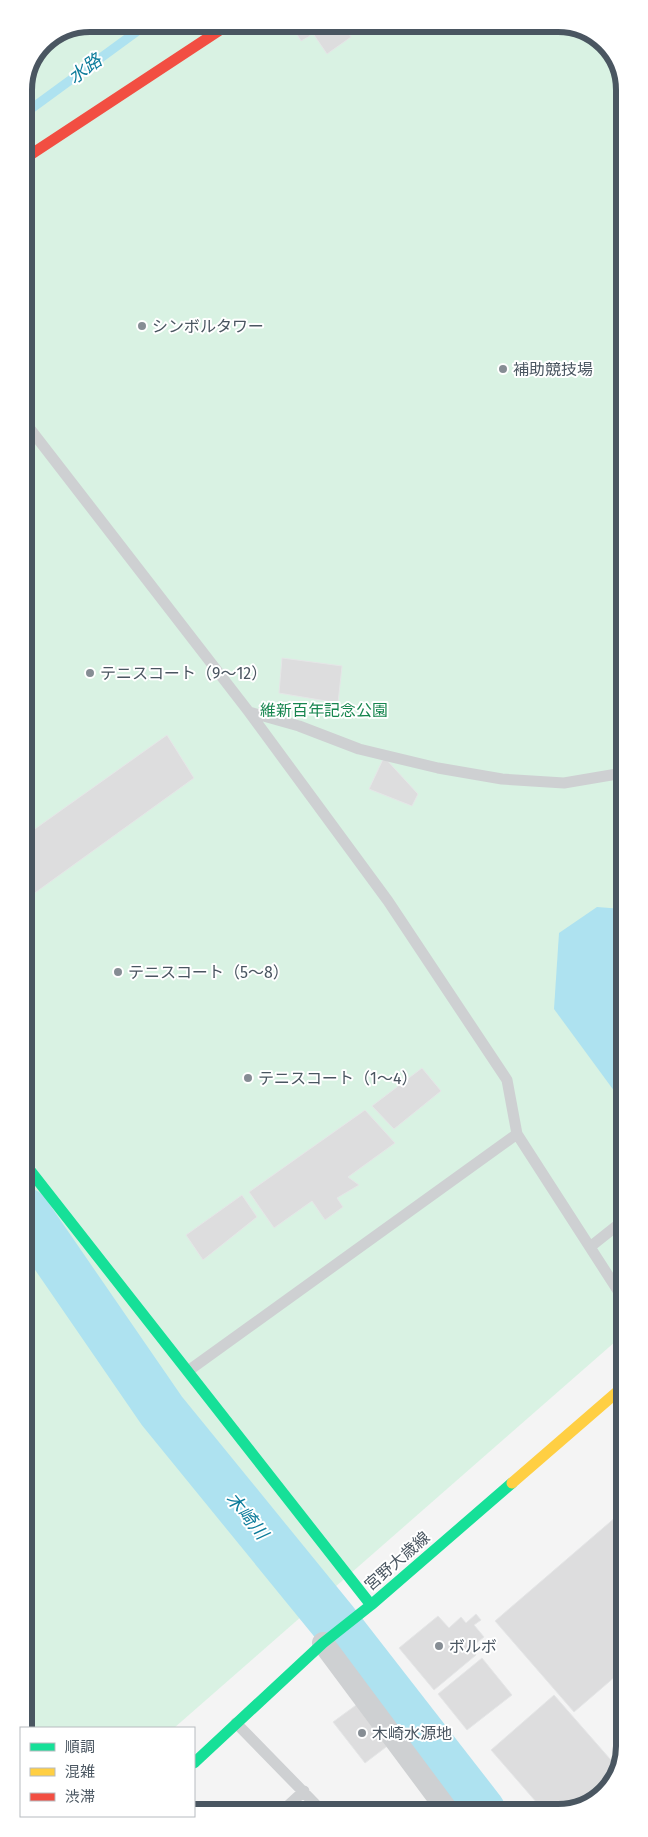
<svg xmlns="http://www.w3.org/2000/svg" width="648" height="1837" font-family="'Fira Sans','Noto Sans JP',sans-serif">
  <rect width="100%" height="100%" fill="#f4f4f4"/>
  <!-- green -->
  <path fill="#d9f2e3" d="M91 24H562L601 40 622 73 624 1334 174 1728H26L24 87 44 43Z"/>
  <!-- water -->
  <path fill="#aee2f0" d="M597 907 623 909V1103L554 1009 559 933Z"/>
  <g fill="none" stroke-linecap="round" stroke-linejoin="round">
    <!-- stream -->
    <path stroke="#aee2f0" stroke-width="9" d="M24 114 147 24"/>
    <!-- river -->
    <path stroke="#aee2f0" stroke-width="49" d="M25 1212 162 1411 334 1622 481 1811"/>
  </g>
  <!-- building -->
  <path fill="#ddddde" stroke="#e5e6e7" d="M300 24H303L310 36 301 41 293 28Z
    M312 24H342L351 37 327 54 308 26Z
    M282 658 342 666 338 703 279 693Z
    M167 735 194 778 25 900V836Z
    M384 757 418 794 412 806 369 789Z
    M422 1068 441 1091 394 1129 372 1106Z
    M365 1110 395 1143 348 1177 359 1185 337 1198 343 1207 325 1220 312 1201 274 1228 249 1192Z
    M242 1195 257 1217 203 1260 186 1235Z
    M624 1510V1669L574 1712 495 1621Z
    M476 1614 481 1620 474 1625 484 1637 471 1647 476 1655 434 1690 399 1648 438 1616 449 1628 461 1617 466 1623Z
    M482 1658 512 1695 467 1730 438 1694Z
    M554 1695 617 1767 610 1787 575 1811H544L491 1750Z
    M359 1703 390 1744 365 1763 333 1722Z"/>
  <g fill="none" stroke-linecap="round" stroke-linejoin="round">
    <!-- lane -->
    <path stroke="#ced0d2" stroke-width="11" d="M24 421 249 712 388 901 507 1080 517 1134 624 1300
      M249 712 299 726 359 749 438 768 502 779 564 783 623 773
      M590 1247 624 1220
      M188 1371 517 1134
      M236 1723 323 1812
      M281 1812 304 1791"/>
    <!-- street -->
    <path stroke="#ced0d2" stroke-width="22" d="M323 1643 448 1811"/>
    <!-- fast -->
    <path stroke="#16e098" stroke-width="11" d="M25 1164 371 1605
      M194 1763 323 1643 371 1605 512 1483"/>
    <!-- slow -->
    <path stroke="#ffcf43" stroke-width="11" d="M512 1483 624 1386"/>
    <!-- jam -->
    <path stroke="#f24e42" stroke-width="11" d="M24 159 229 24"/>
  </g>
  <!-- markers -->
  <g fill="#868d94" stroke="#fff" stroke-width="2">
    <circle cx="142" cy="326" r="5"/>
    <circle cx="503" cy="369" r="5"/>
    <circle cx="90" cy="673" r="5"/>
    <circle cx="118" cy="972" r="5"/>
    <circle cx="248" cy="1078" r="5"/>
    <circle cx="439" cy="1646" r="5"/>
    <circle cx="362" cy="1733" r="5"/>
  </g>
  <g text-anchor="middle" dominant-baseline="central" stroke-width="4" stroke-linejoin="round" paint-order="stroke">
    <!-- poi labels -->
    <g font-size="16" fill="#4a5661" stroke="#fff" text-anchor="start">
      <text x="152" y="326">シンボルタワー</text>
      <text x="513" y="369">補助競技場</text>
      <text x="100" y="673">テニスコート（9～12）</text>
      <text x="128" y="972">テニスコート（5～8）</text>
      <text x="258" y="1078">テニスコート（1～4）</text>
      <text x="449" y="1646">ボルボ</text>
      <text x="372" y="1733">木崎水源地</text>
    </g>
    <!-- park labels -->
    <g font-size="16" fill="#17864f" stroke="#fff">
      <text x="324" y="710">維新百年記念公園</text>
    </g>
    <!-- street labels -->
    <g font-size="16" fill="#4a5661" stroke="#fff">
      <text transform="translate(397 1561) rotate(-41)">宮野大歳線</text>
    </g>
    <!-- water labels -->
    <g font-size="18" font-style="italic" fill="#0c7c9b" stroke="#fff">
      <text transform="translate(85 69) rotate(-36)">水路</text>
      <text transform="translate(247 1516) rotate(51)">木崎川</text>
    </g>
  </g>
  <!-- crop -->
  <path d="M0 0H648V1837H0ZM90 32H558A58 58 0 0 1 616 90V1746A58 58 0 0 1 558 1804H90A58 58 0 0 1 32 1746V90A58 58 0 0 1 90 32Z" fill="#fff" fill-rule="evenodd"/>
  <path fill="none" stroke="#4a5661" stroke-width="6" d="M90 32H558A58 58 0 0 1 616 90V1746A58 58 0 0 1 558 1804H90A58 58 0 0 1 32 1746V90A58 58 0 0 1 90 32Z"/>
  <!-- legend -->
  <rect x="20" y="1727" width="175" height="90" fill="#ffffff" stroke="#b7bbc0"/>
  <rect x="30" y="1743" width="25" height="8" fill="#16e098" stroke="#b7bbc0"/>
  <text x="65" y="1752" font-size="15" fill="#4a5661">順調</text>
  <rect x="30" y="1768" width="25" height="8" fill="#ffcf43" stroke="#b7bbc0"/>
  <text x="65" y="1777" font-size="15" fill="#4a5661">混雑</text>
  <rect x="30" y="1793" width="25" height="8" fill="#f24e42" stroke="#b7bbc0"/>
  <text x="65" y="1802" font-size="15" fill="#4a5661">渋滞</text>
</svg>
